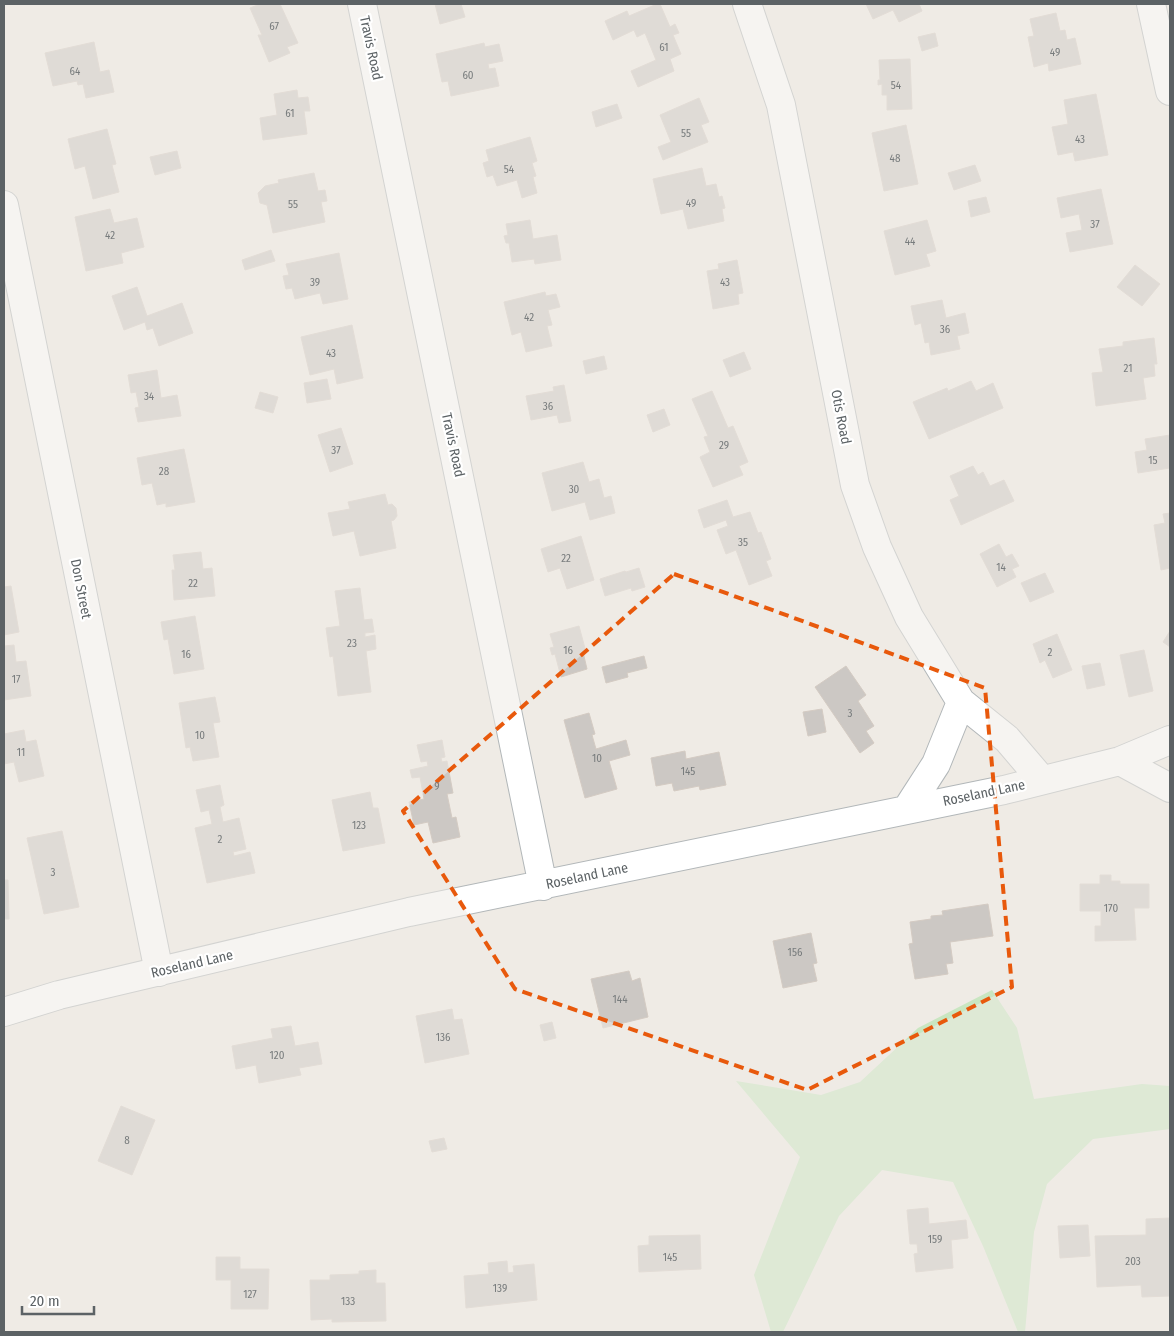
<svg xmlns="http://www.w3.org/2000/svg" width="1174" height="1336" font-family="'Fira Sans Condensed',sans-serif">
  <rect width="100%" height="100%" fill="#efebe5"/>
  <!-- green -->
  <path fill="#c9e6c1" d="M992 990 1017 1028 1034 1099 1142 1084 1170 1086V1129L1093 1139 1047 1184 1034 1232 1025 1332H1018L983 1246 953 1182 882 1170 839 1216 783 1332H771L754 1275 800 1157 736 1081 821 1095 860 1082 918 1028Z"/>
  <!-- building -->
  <path fill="#ccc8c4" stroke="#d4cbc3" d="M260 4H280L298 43 287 47 290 53 269 62 258 35H262L250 8Z
    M433 4H461L465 17 440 24 435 4Z
    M657 4H660L670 27 675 24 679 33 673 35 681 54 670 59 674 71 638 87 631 71 656 60 645 33 637 37 634 30 613 40 605 21 627 11 629 16Z
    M866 4H919L922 11 899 22 893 10 873 19Z
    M1056 13 1060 31 1065 30 1067 40 1075 38 1081 64 1049 71 1048 63 1034 67 1028 37 1034 36 1030 19Z
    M935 33 938 46 922 51 918 37Z
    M94 42 100 72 109 70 114 92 86 98 83 84 78 85 77 81 53 86 45 53Z
    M484 43 485 47 499 44 503 61 488 64 489 69 495 68 499 86 451 96 448 81 442 82 436 54Z
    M910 59 912 109 887 110V95H882V84L878 85V80H880L879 60Z
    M297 90 298 98 308 97 310 111H304L307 134 263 140 260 118 277 115 274 94Z
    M1096 94 1108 155 1075 161 1073 152 1058 155 1052 127 1068 124 1064 100Z
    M699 98 709 122 701 125 708 142 663 160 658 147 671 142 660 115Z
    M617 104 622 118 596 127 592 112Z
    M906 125 918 184 884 191 872 133Z
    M107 129 116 164 112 165 119 192 93 199 85 166 75 169 68 139Z
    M530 137 537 161 532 163 536 176 533 177 537 193 522 198 517 180 497 186 493 175 487 177 483 163 489 161 486 150Z
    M177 151 181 168 155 175 150 157Z
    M975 165 981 181 954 190 948 173Z
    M702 168 706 186 716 184 719 197 722 196 725 208 722 209 724 221 688 229 683 209 661 214 653 179Z
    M314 173 318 191 325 190 327 201 321 202 325 222 273 233 267 205 260 203 258 193 265 186 279 183 278 180Z
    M1101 189 1113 244 1070 252 1066 233 1082 230 1079 214 1061 218 1057 198Z
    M986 197 990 212 971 217 968 201Z
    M110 209 114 223 137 218 144 247 121 253 123 263 86 271 75 217Z
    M530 220 533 239 557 235 561 260 535 264 534 259 512 262 509 243H506L504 236 508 235 506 224Z
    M927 220 936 251 926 254 930 266 895 275 884 231Z
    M271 250 275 261 245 270 242 260Z
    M339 253 348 299 323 304 320 293 295 299 292 288 286 289 283 276 289 275 286 264Z
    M737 260 743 293 738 294 739 304 713 309 707 271 719 269 718 264Z
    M1135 265 1160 284 1142 306 1117 287Z
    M137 287 147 316 182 303 193 333 159 346 153 328 147 330 145 322 124 330 112 296Z
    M545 292 546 296 556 294 560 307 548 310 552 325 547 326 552 346 526 352 521 332 512 335 504 302Z
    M942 300 946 318 965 313 969 333 957 336 960 349 931 355 929 342 925 343 921 323 915 325 911 306Z
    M352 325 363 378 337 384 334 369 310 375 301 337Z
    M1154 338 1157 364H1154L1155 376 1143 378 1146 399 1096 406 1092 373 1103 372 1099 349 1123 346V342Z
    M744 352 751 369 730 377 723 360Z
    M604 356 607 369 586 374 583 361Z
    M157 370 161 398 177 395 181 416 138 422 135 408 139 407 136 392 131 393 128 375Z
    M327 379 331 399 307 403 304 383Z
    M971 381 976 391 993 383 1003 408 929 439 913 402 947 388 948 391Z
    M564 385 571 421 559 423 557 415 531 420 526 396 554 391 553 387Z
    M712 391 728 428 733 426 748 462 739 466 743 475 713 487 700 457 710 452 704 437 708 436 692 399Z
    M260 392 278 397 273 413 255 408Z
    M664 409 670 425 653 432 647 415Z
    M341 428 353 464 330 472 318 435Z
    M1170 435V468L1138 473 1135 452 1147 450 1145 439Z
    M184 449 195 502 166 507V503L157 505 152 483 142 485 137 458Z
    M583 462 589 482 599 479 604 498 611 496 615 513 590 520 585 502 552 511 542 473Z
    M973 466 978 475 983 472 990 486 1004 480 1014 501 961 525 950 500 959 496 950 476Z
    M385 494 388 505 392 504 396 508 397 516 394 520 391 521 396 548 360 556 354 531 333 536 328 513 350 509 348 502Z
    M727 500 733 517 750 512 758 533 761 532 771 559 766 561 772 576 749 585 736 550 726 554 717 530 728 526 726 520 704 528 698 510Z
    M1170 513V568L1161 570 1154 525 1165 523 1163 514Z
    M581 536 594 580 567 589 560 568 548 572 541 549Z
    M999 544 1006 557 1012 554 1019 566 1012 569 1016 577 997 587 980 554Z
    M201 552 203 569 212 568 215 596 174 600 172 570H175L173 555Z
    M639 568 645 587 632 591 631 588 605 596 600 579 625 571 626 572Z
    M1045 573 1054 592 1030 602 1021 583Z
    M11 586 19 632 4 635V587Z
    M360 588 364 620 372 619 374 632 365 633V637L375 635 376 649 366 651 371 692 338 696 333 656 330 657 326 628 340 626 335 591Z
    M195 616 204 669 174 674 168 639 164 640 161 622Z
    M579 626 586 652H583L587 669 561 677 555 654 552 655 550 648 554 647 550 634Z
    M1170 631V647L1163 642Z
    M1057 634 1072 670 1053 678 1045 660 1040 663 1033 644Z
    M14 645 16 662 26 661 31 696 4 700V646Z
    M1144 650 1153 691 1129 697 1120 655Z
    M644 656 647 668 627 673 628 677 606 683 602 667Z
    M1100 663 1105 685 1087 689 1082 666Z
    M846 666 866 695 858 701 874 726 866 731 874 743 860 753 815 687Z
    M215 697 220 722 213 723 219 757 193 761 190 747 186 748 179 703Z
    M822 709 826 732 808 736 803 712Z
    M589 713 595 734 592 735 596 749 626 740 630 755 609 761 617 789 585 798 564 720Z
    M24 730 26 742 36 740 44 776 19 782 14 762 4 764V734Z
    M442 740 445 757 441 758 442 762 447 761 453 793 447 794 452 818 456 817 460 837 433 843 428 822 414 825 409 802 424 799 420 777 412 778 410 770 428 766 427 761 421 762 417 745Z
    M685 751 686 759 719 752 726 785 700 790 699 786 674 791 672 783 656 786 651 758Z
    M220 785 224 805 220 807 223 822 239 818 246 849 233 852 234 856 250 852 255 873 207 883 195 828 212 824 209 810 201 812 196 790Z
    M370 792 373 808H378L385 843 343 851 332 800Z
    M62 831 79 907 44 914 27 838Z
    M1100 875H1111V881H1120V884H1149V908H1134L1136 940 1095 941V926H1101V911H1080V884H1100Z
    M4 880H8L9 919H4Z
    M988 904 993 936 950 942 953 963 946 964 948 974 915 979 909 944 913 943 910 922 931 919V916L943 915 942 911Z
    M811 933 817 963 813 964 817 981 783 988 773 941Z
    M629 971 632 981 640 978 648 1017 603 1028 591 979Z
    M452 1009 454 1020 462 1019 469 1054 425 1063 416 1016Z
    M552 1022 556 1038 544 1041 540 1025Z
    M291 1026 295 1046 318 1042 322 1064 299 1068 301 1075 259 1083 256 1065 236 1069 232 1046 273 1038 271 1029Z
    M121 1106 155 1120 132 1175 98 1161Z
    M444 1138 447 1149 432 1152 429 1141Z
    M928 1208 929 1224 966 1220 968 1238 951 1240 953 1268 916 1272 914 1254 918 1253 917 1244H910L907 1210Z
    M1170 1218V1296L1142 1297 1141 1285 1097 1287 1095 1236 1146 1235V1219Z
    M1088 1225 1090 1256 1060 1258 1058 1226Z
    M700 1235 701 1269 639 1272 638 1246 649 1245V1236Z
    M216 1257H240V1269H269L268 1309H231V1280H216Z
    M507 1261 508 1273 514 1272 513 1266 534 1264 537 1300 466 1308 464 1276 489 1274 488 1263Z
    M376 1270V1283H385L386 1321 332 1322V1319L311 1320 310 1280H330V1275L359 1274V1271Z"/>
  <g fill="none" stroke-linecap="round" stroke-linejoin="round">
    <defs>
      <path id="minor" d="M362 4 543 886
        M747 4 781 105 855 485 877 547 909 617 961 702 1007 739 1042 780
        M1151 4 1170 91
        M4 205 159 972
        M1120 761 1170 788
        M907 809 936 764 961 702
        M4 1012 59 995 409 912 1004 790 1120 761 1170 740"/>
    </defs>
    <!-- minor casing -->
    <use href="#minor" stroke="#b2b7b9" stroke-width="30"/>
    <!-- minor -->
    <use href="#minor" stroke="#fff" stroke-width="28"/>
  </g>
  <!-- marked area -->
  <path d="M0 0H1174V1336H0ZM674 574 985 688 1012 987 807 1090 515 989 403 811Z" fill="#efebe5" fill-opacity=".55" fill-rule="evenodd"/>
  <path fill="none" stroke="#e8590c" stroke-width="4" stroke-dasharray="10 6" stroke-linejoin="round" d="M674 574 985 688 1012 987 807 1090 515 989 403 811Z"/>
  <g text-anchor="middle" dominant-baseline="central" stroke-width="4.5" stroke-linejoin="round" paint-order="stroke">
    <!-- number labels -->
    <g font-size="11" fill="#787c7d">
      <text x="274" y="26">67</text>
      <text x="664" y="47">61</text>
      <text x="1055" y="52">49</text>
      <text x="75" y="71">64</text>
      <text x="468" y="75">60</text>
      <text x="896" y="85">54</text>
      <text x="290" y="113">61</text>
      <text x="686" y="133">55</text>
      <text x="1080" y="139">43</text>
      <text x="895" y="158">48</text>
      <text x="509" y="169">54</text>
      <text x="691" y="203">49</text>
      <text x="293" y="204">55</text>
      <text x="1095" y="224">37</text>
      <text x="110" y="235">42</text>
      <text x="910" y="241">44</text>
      <text x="315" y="282">39</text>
      <text x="725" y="282">43</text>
      <text x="529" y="317">42</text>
      <text x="945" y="329">36</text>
      <text x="331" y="353">43</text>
      <text x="1128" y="368">21</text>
      <text x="149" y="396">34</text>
      <text x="548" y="406">36</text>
      <text x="724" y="445">29</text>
      <text x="336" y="450">37</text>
      <text x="1153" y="460">15</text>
      <text x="164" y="471">28</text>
      <text x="574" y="489">30</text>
      <text x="743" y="542">35</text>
      <text x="566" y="558">22</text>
      <text x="1001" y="567">14</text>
      <text x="193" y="583">22</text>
      <text x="352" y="643">23</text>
      <text x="568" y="650">16</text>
      <text x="1050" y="652">2</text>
      <text x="186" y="654">16</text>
      <text x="16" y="679">17</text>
      <text x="850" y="713">3</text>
      <text x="200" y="735">10</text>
      <text x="21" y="752">11</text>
      <text x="597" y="758">10</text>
      <text x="688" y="771">145</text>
      <text x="437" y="786">9</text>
      <text x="359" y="825">123</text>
      <text x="220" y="839">2</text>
      <text x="53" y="872">3</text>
      <text x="1111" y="908">170</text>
      <text x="795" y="952">156</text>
      <text x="620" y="999">144</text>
      <text x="443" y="1037">136</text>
      <text x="277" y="1055">120</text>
      <text x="127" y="1140">8</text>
      <text x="935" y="1239">159</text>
      <text x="670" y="1257">145</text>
      <text x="1133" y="1261">203</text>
      <text x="500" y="1288">139</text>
      <text x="250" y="1294">127</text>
      <text x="348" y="1301">133</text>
    </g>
    <!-- street labels -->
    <g font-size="14" fill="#5c6265" stroke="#fff">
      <text transform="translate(371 48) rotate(78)">Travis Road</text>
      <text transform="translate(841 417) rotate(79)">Otis Road</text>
      <text transform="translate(453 445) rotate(78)">Travis Road</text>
      <text transform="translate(81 589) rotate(79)">Don Street</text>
      <text transform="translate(984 793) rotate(-12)">Roseland Lane</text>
      <text transform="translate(587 876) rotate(-12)">Roseland Lane</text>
      <text transform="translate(192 964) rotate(-13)">Roseland Lane</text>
    </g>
  </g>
  <!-- border -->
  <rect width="1174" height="1336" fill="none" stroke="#5c6265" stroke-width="10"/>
  <!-- scale -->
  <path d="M22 1306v8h72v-8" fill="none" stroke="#5c6265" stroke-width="2.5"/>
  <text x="30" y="1306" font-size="15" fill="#5c6265" stroke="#ffffff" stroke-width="4" paint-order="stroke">20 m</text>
</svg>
